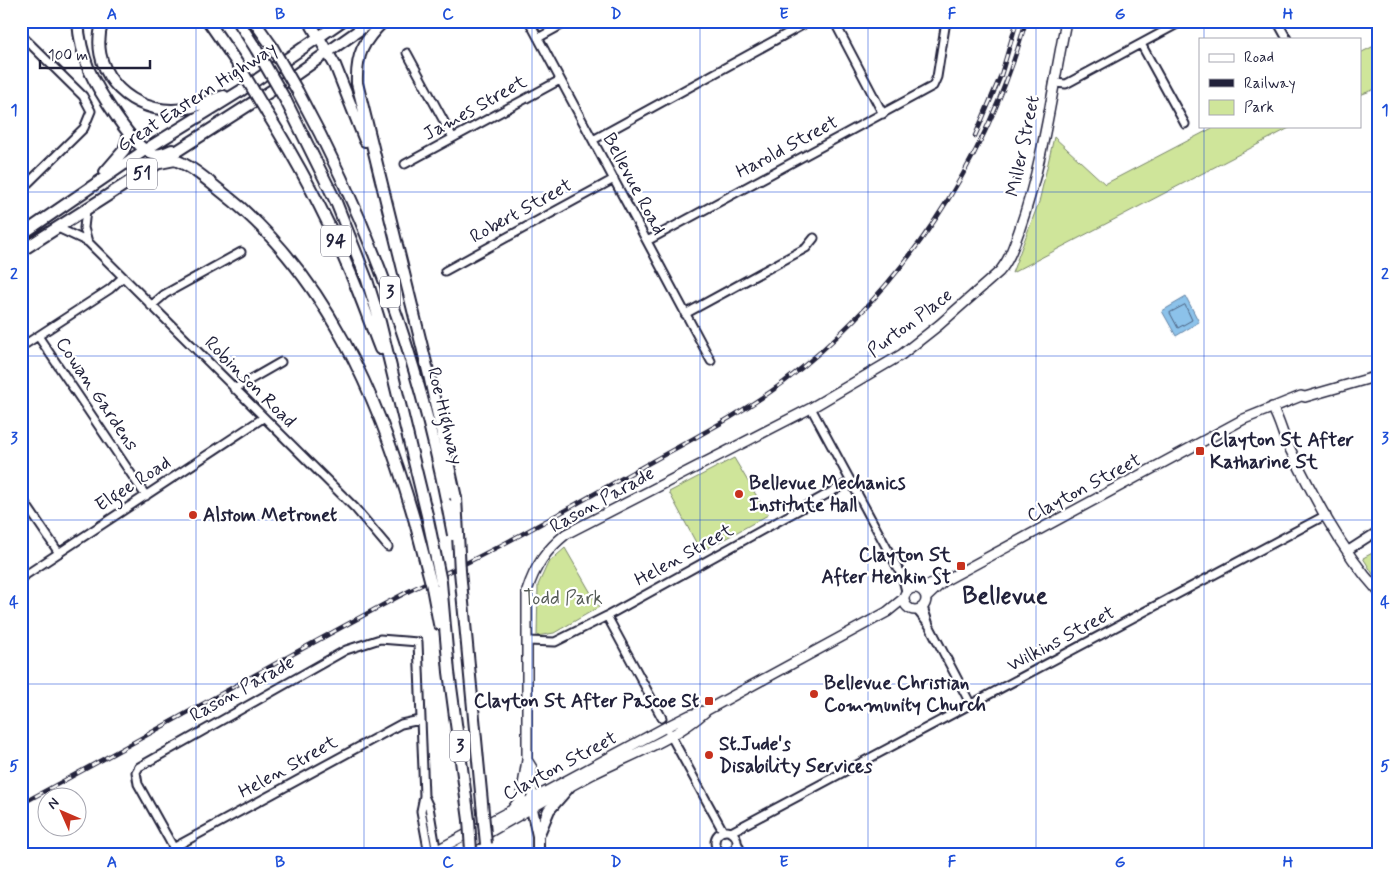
<svg xmlns="http://www.w3.org/2000/svg" width="1399" height="875" font-family="Mynerve,sans-serif">
  <rect width="100%" height="100%" fill="#fff"/>
  <filter id="ink" filterUnits="userSpaceOnUse"><feTurbulence type="fractalNoise" baseFrequency=".02" numOctaves="2"/><feDisplacementMap in="SourceGraphic" scale="10" xChannelSelector="R" yChannelSelector="G"/><feConvolveMatrix kernelMatrix="1 2 1 2 8 2 1 2 1" color-interpolation-filters="sRGB"/></filter>
  <g filter="url(#ink)">
    <!-- green -->
    <path fill="#cfe59a" stroke="#78846a" d="M1378 44V88L1360 95V53Z
      M1216 126H1293L1012 273 1039 202 1054 137 1105 184Z
      M734 458 768 515 701 552 669 492Z
      M565 548 599 607 554 633 537 636 538 585 548 563Z
      M1378 550V582L1363 558Z"/>
    <!-- water -->
    <path fill="#8cc2ea" stroke="#6282a4" d="M1186 297 1199 322 1176 336 1162 311Z"/>
    <g fill="none" stroke-linecap="round" stroke-linejoin="round">
      <!-- shore -->
      <path stroke="#4c6281" stroke-width="1" d="M1185 305 1192 320 1178 328 1170 313Z"/>
      <defs>
        <path id="minor" d="M529 21 711 361
          M834 21 883 114
          M1277 21 1287 39
          M21 35 83 96 91 111 84 128 21 190
          M538 38 569 21
          M1141 44 1185 124
          M407 53 453 138
          M1054 83 1066 84 1183 21
          M593 140 810 21
          M405 164 560 80
          M86 210 84 228 88 242
          M58 228 88 242 355 508 388 547
          M647 241 933 86 937 77 946 21
          M445 271 614 179
          M151 306 165 294 241 252
          M685 314 806 248 814 238
          M38 336 146 496
          M21 347 110 289 122 278
          M234 389 281 362
          M811 408 902 576 906 591
          M21 497 59 553
          M1347 551 1378 531
          M902 576 909 580 913 588
          M21 578 263 418
          M923 607 929 625 971 705
          M917 610 929 625
          M607 616 662 718
          M527 641 555 642 607 616 851 481
          M666 727 723 831
          M424 796 429 807 437 854
          M715 842a11 11 0 1 1 22 0a11 11 0 1 1-22 0Z
          M731 832 1326 515
          M737 842 742 854
          M173 848 401 724 420 720
          M177 854 138 784 136 772 139 767 346 650 380 639 418 642 424 796 421 811 429 854"/>
        <path id="major" d="M1272 407C1278 417 1281 428 1285 439 1311 491 1339 548 1378 591
          M904 599a11 11 0 1 1 22 0a11 11 0 1 1-22 0Z
          M920 589 937 582 944 581
          M926 598 944 581 1244 419 1301 396 1305 397 1378 376
          M527 760 532 768V803
          M510 812 521 798 527 760V591C535 566 546 550 566 534L811 408 901 355 939 325 999 272C1009 261 1014 245 1019 231 1043 163 1052 91 1066 21
          M430 854 666 727 690 715 707 710 887 612 903 599
          M451 854C498 828 544 800 591 775 630 755 672 741 705 712"/>
        <path id="highway" d="M78 21C79 38 83 55 89 70 97 88 134 150 153 154 159 156 166 153 172 150
          M103 21C87 67 125 110 172 110 192 110 206 101 224 96
          M208 21 239 66
          M238 21 256 49
          M254 21 271 45
          M309 21 335 65 365 141
          M384 21C363 41 356 55 357 83L429 375 456 498
          M298 92C370 224 418 357 447 504
          M286 101 336 202 367 280 380 322 427 515
          M267 113C297 161 324 211 346 263 359 291 369 321 380 349
          M160 163 175 160C193 167 207 180 222 192 325 272 380 400 415 522
          M105 172 124 150 129 134
          M21 235 145 150 242 90 342 21
          M21 251 288 80 372 21
          M460 571 483 813
          M441 582 449 672 469 820
          M432 587 439 624
          M532 809 538 836V854
          M538 836 549 810 569 787"/>
      </defs>
      <!-- minor casing -->
      <use href="#minor" stroke="#22223b" stroke-width="11"/>
      <!-- major casing -->
      <use href="#major" stroke="#22223b" stroke-width="12"/>
      <!-- highway casing -->
      <use href="#highway" stroke="#22223b" stroke-width="14"/>
      <!-- minor -->
      <use href="#minor" stroke="#fff" stroke-width="7"/>
      <!-- major -->
      <use href="#major" stroke="#fff" stroke-width="9"/>
      <!-- highway -->
      <use href="#highway" stroke="#fff" stroke-width="10"/>
      <defs>
        <path id="rail" d="M975 136 1001 75 1017 21
          M21 804C151 734 279 660 409 591 435 578 461 566 486 553 539 526 590 496 642 467 690 440 740 415 784 382 902 291 986 164 1026 21"/>
      </defs>
      <!-- rail casing -->
      <use href="#rail" stroke="#22223b" stroke-width="4.5"/>
      <!-- rail -->
      <use href="#rail" stroke="#fff" stroke-width="2.5" stroke-dasharray="8" stroke-linecap="butt"/>
      <defs>
        <path id="highway-bridge" d="M271 45 298 92
          M256 49 286 101
          M239 66 267 113
          M456 498 460 571
          M447 504 453 535
          M427 515 441 582
          M415 522 432 587
          M483 813 486 844
          M469 820 471 851"/>
      </defs>
      <!-- highway-bridge casing -->
      <use href="#highway-bridge" stroke="#22223b" stroke-width="14" stroke-linecap="butt"/>
      <!-- highway-bridge -->
      <use href="#highway-bridge" stroke="#fff" stroke-width="10"/>
    </g>
  </g>
  <!-- grid -->
  <path fill="none" stroke="#1d4ed8" stroke-width="1" stroke-opacity="0.55" d="M196 21V854M364 21V854M532 21V854M700 21V854M868 21V854M1036 21V854M1204 21V39M1204 126V854M21 192H1378M21 356H1378M21 520H1378M21 684H1378"/>
  <!-- markers -->
  <g fill="#c8321e" stroke="#fff" stroke-width="2">
    <rect x="1195" y="446" width="10" height="10" rx="2.5"/>
    <circle cx="739" cy="494" r="5"/>
    <circle cx="193" cy="515" r="5"/>
    <rect x="956" y="561" width="10" height="10" rx="2.5"/>
    <circle cx="814" cy="694" r="5"/>
    <rect x="704" y="696" width="10" height="10" rx="2.5"/>
    <circle cx="709" cy="755" r="5"/>
  </g>
  <g text-anchor="middle" dominant-baseline="central" stroke-width="4.5" stroke-linejoin="round" paint-order="stroke">
    <!-- shield labels -->
    <g fill="#fff" stroke="#646476" stroke-width="1">
      <rect x="127" y="158.5" width="30" height="31" rx="4"/>
      <rect x="321" y="225.5" width="30" height="31" rx="4"/>
      <rect x="380" y="276.5" width="20" height="31" rx="4"/>
      <rect x="450" y="730.5" width="20" height="31" rx="4"/>
    </g>
    <g font-size="18" font-weight="bold" fill="#22223b">
      <text x="142" y="174">51</text>
      <text x="336" y="241">94</text>
      <text x="390" y="292">3</text>
      <text x="460" y="746">3</text>
    </g>
    <!-- street labels -->
    <g font-size="19" fill="#22223b" stroke="#fff">
      <text transform="translate(197 97) rotate(-33)">Great Eastern Highway</text>
      <text transform="translate(475 108) rotate(-29)">James Street</text>
      <text transform="translate(1023 146) rotate(-78)">Miller Street</text>
      <text transform="translate(787 147) rotate(-28)">Harold Street</text>
      <text transform="translate(634 184) rotate(62)">Bellevue Road</text>
      <text transform="translate(521 211) rotate(-29)">Robert Street</text>
      <text transform="translate(910 323) rotate(-37)">Purton Place</text>
      <text transform="translate(250 382) rotate(45)">Robinson Road</text>
      <text transform="translate(97 394) rotate(56)">Cowan Gardens</text>
      <text transform="translate(445 416) rotate(76)">Roe Highway</text>
      <text transform="translate(133 484) rotate(-33)">Elgee Road</text>
      <text transform="translate(1084 488) rotate(-28)">Clayton Street</text>
      <text transform="translate(602 500) rotate(-29)">Rason Parade</text>
      <text transform="translate(684 555) rotate(-29)">Helen Street</text>
      <text transform="translate(1061 639) rotate(-28)">Wilkins Street</text>
      <text transform="translate(242 689) rotate(-29)">Rason Parade</text>
      <text transform="translate(560 766) rotate(-28)">Clayton Street</text>
      <text transform="translate(288 767) rotate(-29)">Helen Street</text>
    </g>
    <!-- poi labels -->
    <g font-size="19" font-weight="bold" fill="#22223b" stroke="#fff" text-anchor="start">
      <text x="1210" y="440">Clayton St After<tspan x="1210" dy="22">Katharine St</tspan></text>
      <text x="749" y="483">Bellevue Mechanics<tspan x="749" dy="22">Institute Hall</tspan></text>
      <text x="203" y="515">Alstom Metronet</text>
      <text x="951" y="555" text-anchor="end">Clayton St<tspan x="951" dy="22">After Henkin St</tspan></text>
      <text x="824" y="683">Bellevue Christian<tspan x="824" dy="22">Community Church</tspan></text>
      <text x="699" y="701" text-anchor="end">Clayton St After Pascoe St</text>
      <text x="719" y="744">St.Jude's<tspan x="719" dy="22">Disability Services</tspan></text>
    </g>
    <!-- park labels -->
    <g font-size="19" fill="#565c58" stroke="#fff">
      <text x="563" y="598">Todd Park</text>
    </g>
    <!-- district labels -->
    <g font-size="24" font-weight="bold" fill="#22223b" stroke="#fff">
      <text x="1005" y="596">Bellevue</text>
    </g>
  </g>
  <!-- margin -->
  <rect width="1399" height="875" fill="none" stroke="#fff" stroke-width="55"/>
  <!-- legend -->
  <rect x="1199" y="38" width="162" height="90" fill="#ffffff" stroke="#a7a7b1"/>
  <rect x="1209" y="54" width="25" height="8" fill="#ffffff" stroke="#a7a7b1"/>
  <text x="1244" y="62" font-size="15" fill="#22223b">Road</text>
  <rect x="1209" y="79" width="25" height="8" fill="#22223b" stroke="#a7a7b1"/>
  <text x="1244" y="88" font-size="15" fill="#22223b">Railway</text>
  <rect x="1209" y="100" width="25" height="15" fill="#cfe59a" stroke="#a7a7b1"/>
  <text x="1244" y="112" font-size="15" fill="#22223b">Park</text>
  <!-- north arrow -->
  <g transform="translate(62 812) rotate(315)"><circle r="24" fill="#ffffff" stroke="#a7a7b1"/>
  <path d="M0-4L9 19L0 12L-9 19Z" fill="#c8321e"/>
  <text y="-8" font-size="14" font-weight="bold" text-anchor="middle" fill="#22223b">N</text>
  </g>
  <!-- scale -->
  <path d="M40 60v8h110v-8" fill="none" stroke="#22223b" stroke-width="2.5"/>
  <text x="48" y="60" font-size="15" fill="#22223b" stroke="#ffffff" stroke-width="4" paint-order="stroke">100 m</text>
  <rect x="28" y="28" width="1344" height="820" fill="none" stroke="#1d4ed8" stroke-width="2"/>
  <g font-size="16" text-anchor="middle" font-weight="bold" fill="#1d4ed8">
    <text x="112" y="19">A</text>
    <text x="280" y="19">B</text>
    <text x="448" y="19">C</text>
    <text x="616" y="19">D</text>
    <text x="784" y="19">E</text>
    <text x="952" y="19">F</text>
    <text x="1120" y="19">G</text>
    <text x="1288" y="19">H</text>
    <text x="14" y="115">1</text>
    <text x="1385" y="115">1</text>
    <text x="14" y="279">2</text>
    <text x="1385" y="279">2</text>
    <text x="14" y="443">3</text>
    <text x="1385" y="443">3</text>
    <text x="14" y="607">4</text>
    <text x="1385" y="607">4</text>
    <text x="14" y="771">5</text>
    <text x="1385" y="771">5</text>
    <text x="112" y="867">A</text>
    <text x="280" y="867">B</text>
    <text x="448" y="867">C</text>
    <text x="616" y="867">D</text>
    <text x="784" y="867">E</text>
    <text x="952" y="867">F</text>
    <text x="1120" y="867">G</text>
    <text x="1288" y="867">H</text>
  </g>
</svg>
